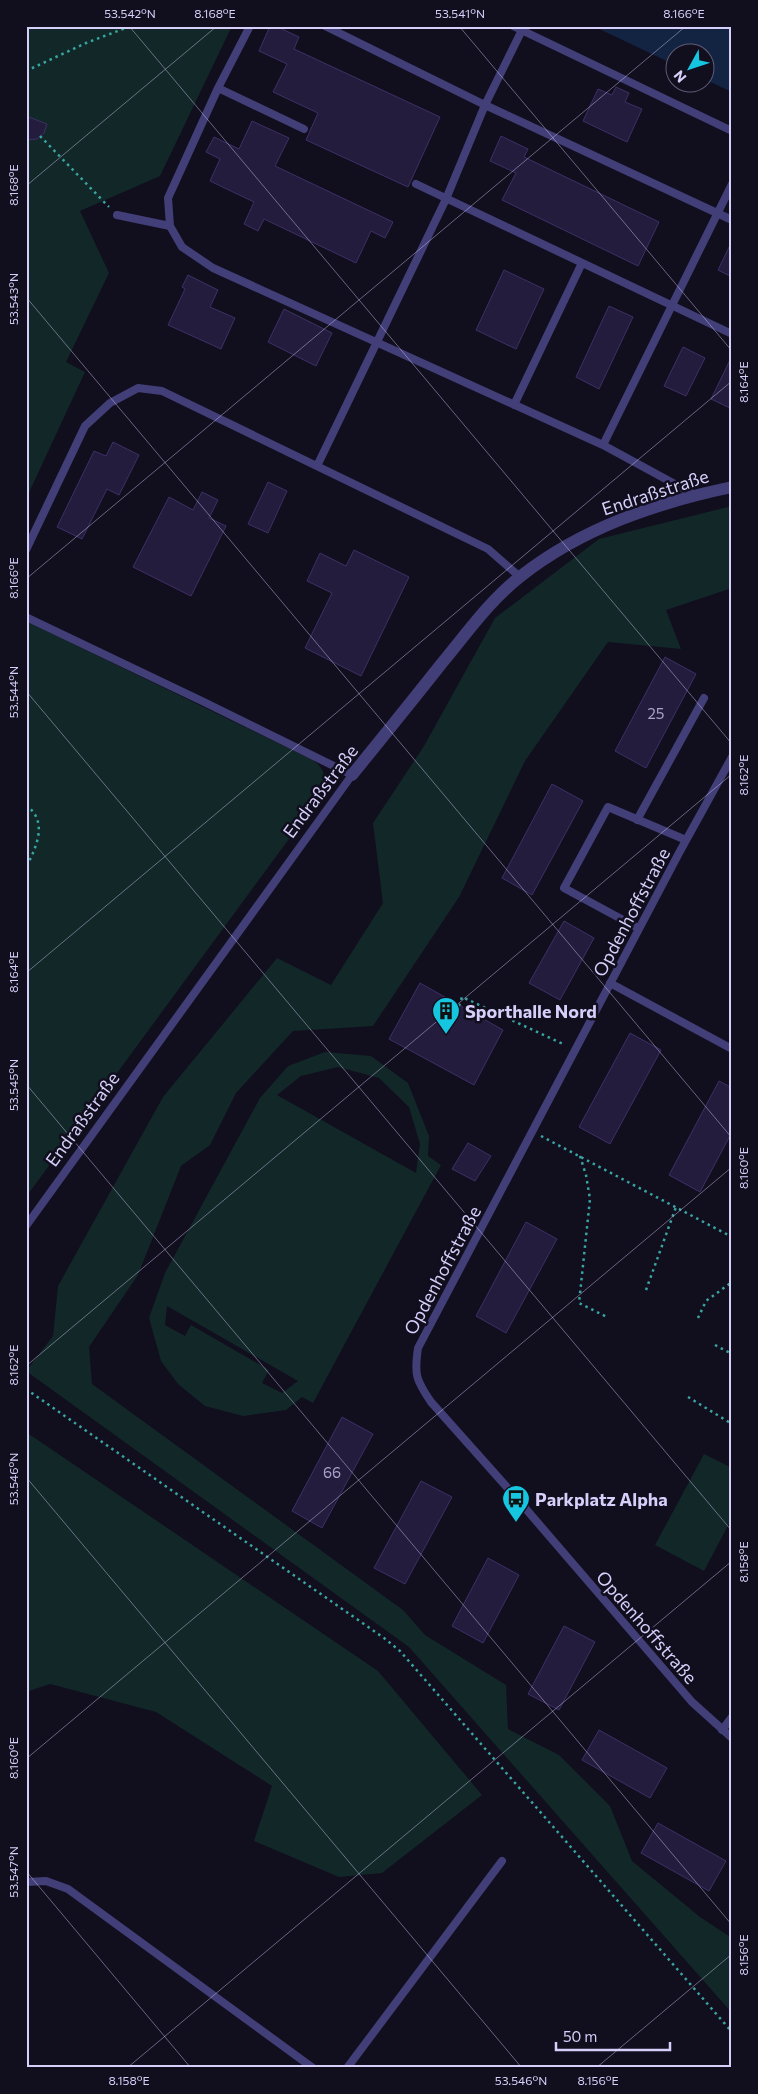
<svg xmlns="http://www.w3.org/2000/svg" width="758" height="2094" font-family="Commissioner,sans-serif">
  <rect width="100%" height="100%" fill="#110e1e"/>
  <!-- green -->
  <path fill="#122727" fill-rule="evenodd" d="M26 26H232L160 176 80 211 109 273 66 362 85 372 26 499Z
    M732 506V588L666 610 681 649 608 642 525 761 459 897 373 1026 293 1031 236 1093 210 1145 181 1166 138 1275 89 1347 92 1384 403 1610 425 1635 506 1685 508 1729 559 1755 610 1806 632 1861 700 1917 732 1938V2013L409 1647 26 1371 53 1336 58 1286 163 1097 277 958 331 985 383 903 373 823 424 746 495 618 599 539Z
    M26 621 313 760C325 769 328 780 322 794L26 1197Z
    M325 1052 371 1056 408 1083 429 1136 428 1156 441 1165 313 1403 302 1397 286 1410 243 1416 205 1406 178 1384 161 1361 149 1318 165 1273 260 1098 288 1066ZM338 1067 379 1078 409 1107 420 1144 416 1173 277 1095 301 1076ZM167 1306 298 1381 282 1393 262 1383 269 1370 191 1325 185 1336 165 1325Z
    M26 1432 378 1671 482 1795 382 1873 339 1877 254 1841 272 1786 156 1712 50 1684 26 1692Z
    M704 1454 732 1468V1518L704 1571 655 1545Z"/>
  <!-- water -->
  <path fill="#122442" d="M593 26H732V92L706 80V52H676L675 65Z"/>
  <!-- building -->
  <path fill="#241c3d" stroke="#3d3067" d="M270 26H276L299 37 294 49 440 117 408 187 306 140 318 113 273 92 287 64 259 51Z
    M616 87 629 93 625 102 642 109 627 142 583 121 598 89 612 95Z
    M26 116 47 124 44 133 37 139 26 140Z
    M252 121 289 138 275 166 393 222 385 238 371 231 356 263 264 219 258 231 244 224 254 202 210 181 220 159 206 152 214 137 239 149Z
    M501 136 528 149 524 157 659 222 638 266 502 200 516 173 490 161Z
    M732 241V277L718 270Z
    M504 270 544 289 516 349 476 330Z
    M188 275 218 290 210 307 235 318 221 349 168 325 185 289 182 287Z
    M609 306 633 317 599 389 576 377Z
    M284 309 332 333 316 366 268 342Z
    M683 347 705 358 686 396 664 386Z
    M732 356V409L711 399Z
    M113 442 139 455 119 495 107 489 82 539 57 527 94 451 106 456Z
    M268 482 287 491 268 533 248 524Z
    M202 492 218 500 209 518 226 526 191 596 133 567 169 497 193 510Z
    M354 550 409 577 361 676 305 648 332 593 307 581 320 553 346 566Z
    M665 657 696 674 646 768 615 751Z
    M552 784 583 801 532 895 502 878Z
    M564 921 594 938 560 1000 529 983Z
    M420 983 503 1030 474 1085 389 1039Z
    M630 1033 661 1050 610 1144 579 1127Z
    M719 1081 732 1088V1132L700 1192 669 1175Z
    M468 1143 491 1156 475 1181 452 1169Z
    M526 1222 557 1239 506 1333 476 1316Z
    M342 1417 373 1434 322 1528 292 1511Z
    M421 1481 452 1497 405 1584 374 1568Z
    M488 1558 519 1575 483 1643 452 1626Z
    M564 1626 595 1642 559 1710 528 1694Z
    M599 1730 667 1768 650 1798 582 1760Z
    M658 1823 726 1861 709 1891 641 1853Z"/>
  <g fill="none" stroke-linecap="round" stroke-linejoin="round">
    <!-- path -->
    <path stroke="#39a5a2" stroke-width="2.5" stroke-dasharray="2.5 4" stroke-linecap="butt" d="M26 71 86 43 131 26
      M40 136 109 207
      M26 805C49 822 36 847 26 868
      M459 1006 462 997 565 1045
      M541 1136 732 1237
      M580 1156 586 1175 590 1199 579 1303 607 1317
      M646 1290 676 1207
      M698 1318 706 1301 732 1282
      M715 1345 732 1354
      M26 1389 384 1638 400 1651 732 2032
      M688 1397 732 1424"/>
    <!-- service -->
    <path stroke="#423e78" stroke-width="8" d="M250 26 218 88 168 198 170 226 182 247 213 268 603 445 695 495
      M325 26 485 105 732 220
      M513 26 732 131
      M218 88 304 129
      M416 184 732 334
      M117 215 170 226
      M514 405 582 263
      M603 445 732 184
      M317 466 446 199 485 105 522 30
      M26 550 85 426 110 403 138 388 162 391 488 549 520 577
      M26 617 204 702 352 775 26 1226
      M732 757 679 853 418 1348C414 1375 416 1380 431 1402L513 1494 692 1702 732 1738
      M637 820 704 698
      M638 928 564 888 608 807 686 840
      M610 983 732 1049
      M722 1730 732 1717
      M26 1882 46 1881 68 1889 313 2068
      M347 2068 502 1861"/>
    <!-- minor -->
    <path stroke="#423e78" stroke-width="12" d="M352 775C382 738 412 701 442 663 467 633 490 600 521 576 582 528 656 503 732 487"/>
  </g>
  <!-- ticks -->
  <path fill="none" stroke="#d6cffa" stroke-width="1" stroke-opacity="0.45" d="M129 26 732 744M459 26 732 351M26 186 217 26M26 297 732 1138M26 579 686 26M26 691 732 1531M26 973 732 381M26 1084 732 1925M26 1366 732 774M26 1477 522 2068M26 1759 732 1167M26 1871 191 2068M127 2068 732 1561M596 2068 732 1954"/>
  <!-- icons -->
  <defs>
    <symbol id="building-pin" viewBox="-11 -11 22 30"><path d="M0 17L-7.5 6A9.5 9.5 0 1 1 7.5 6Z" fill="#16c6e0" stroke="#110e1e"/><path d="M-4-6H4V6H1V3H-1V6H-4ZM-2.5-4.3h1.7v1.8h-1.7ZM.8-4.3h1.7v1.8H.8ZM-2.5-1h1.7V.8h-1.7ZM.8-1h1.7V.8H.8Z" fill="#111"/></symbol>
    <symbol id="bus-pin" viewBox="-11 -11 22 30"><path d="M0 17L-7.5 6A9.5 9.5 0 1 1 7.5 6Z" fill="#16c6e0" stroke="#110e1e"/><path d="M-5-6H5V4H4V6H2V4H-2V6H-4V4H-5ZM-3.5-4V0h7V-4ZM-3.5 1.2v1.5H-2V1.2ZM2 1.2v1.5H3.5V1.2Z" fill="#111"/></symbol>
  </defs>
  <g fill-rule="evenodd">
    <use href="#building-pin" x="430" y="995" width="32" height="43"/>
    <use href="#bus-pin" x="500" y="1483" width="32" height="43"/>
  </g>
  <g text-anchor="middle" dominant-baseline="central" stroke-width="5" stroke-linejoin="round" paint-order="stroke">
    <!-- number labels -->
    <g font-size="15" fill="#aaa2cb">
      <text x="656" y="713">25</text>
      <text x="332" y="1472">66</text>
    </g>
    <!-- street labels -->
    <g font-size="18" fill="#d6cffa" stroke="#110e1e">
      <text transform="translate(655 492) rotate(-18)">Endraßstraße</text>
      <text transform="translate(320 791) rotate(-53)">Endraßstraße</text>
      <text transform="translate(631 912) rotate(-62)">Opdenhoffstraße</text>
      <text transform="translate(82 1119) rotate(-54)">Endraßstraße</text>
      <text transform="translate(442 1270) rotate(-62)">Opdenhoffstraße</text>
      <text transform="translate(647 1627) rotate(49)">Opdenhoffstraße</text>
    </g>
    <!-- poi labels -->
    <g font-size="18" font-weight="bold" fill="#d6cffa" stroke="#110e1e" text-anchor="start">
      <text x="465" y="1011">Sporthalle Nord</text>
      <text x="535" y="1499">Parkplatz Alpha</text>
    </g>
  </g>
  <!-- border -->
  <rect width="758" height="2094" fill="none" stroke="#110e1e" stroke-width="55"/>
  <!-- north arrow -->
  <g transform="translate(690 68) rotate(230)"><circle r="24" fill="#110e1e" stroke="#605b76"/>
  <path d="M0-4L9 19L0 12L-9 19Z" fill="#16c6e0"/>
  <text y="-8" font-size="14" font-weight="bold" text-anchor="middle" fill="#d6cffa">N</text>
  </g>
  <!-- scale -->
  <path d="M556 2042v8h114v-8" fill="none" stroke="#d6cffa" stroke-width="2.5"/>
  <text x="563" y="2042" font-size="15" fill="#d6cffa" stroke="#110e1e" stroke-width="4" paint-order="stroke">50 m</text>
  <rect x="28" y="28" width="702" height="2038" fill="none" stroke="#d6cffa" stroke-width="2"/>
  <g font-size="12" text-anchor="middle" fill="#d6cffa">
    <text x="130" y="18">53.542°N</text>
    <text x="215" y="18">8.168°E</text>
    <text x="460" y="18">53.541°N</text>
    <text x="684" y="18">8.166°E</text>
    <text transform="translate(14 185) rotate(-90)" y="4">8.168°E</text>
    <text transform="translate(14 299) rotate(-90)" y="4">53.543°N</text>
    <text transform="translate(744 382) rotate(-90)" y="4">8.164°E</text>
    <text transform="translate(14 578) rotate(-90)" y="4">8.166°E</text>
    <text transform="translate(14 692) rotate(-90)" y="4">53.544°N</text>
    <text transform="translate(744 775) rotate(-90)" y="4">8.162°E</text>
    <text transform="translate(14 972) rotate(-90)" y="4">8.164°E</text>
    <text transform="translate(14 1085) rotate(-90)" y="4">53.545°N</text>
    <text transform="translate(744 1168) rotate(-90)" y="4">8.160°E</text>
    <text transform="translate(14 1365) rotate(-90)" y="4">8.162°E</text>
    <text transform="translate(14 1479) rotate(-90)" y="4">53.546°N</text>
    <text transform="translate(744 1562) rotate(-90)" y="4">8.158°E</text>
    <text transform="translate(14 1758) rotate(-90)" y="4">8.160°E</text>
    <text transform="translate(14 1872) rotate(-90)" y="4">53.547°N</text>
    <text transform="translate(744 1955) rotate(-90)" y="4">8.156°E</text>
    <text x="129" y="2085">8.158°E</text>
    <text x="521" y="2085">53.546°N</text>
    <text x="598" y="2085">8.156°E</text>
  </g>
</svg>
